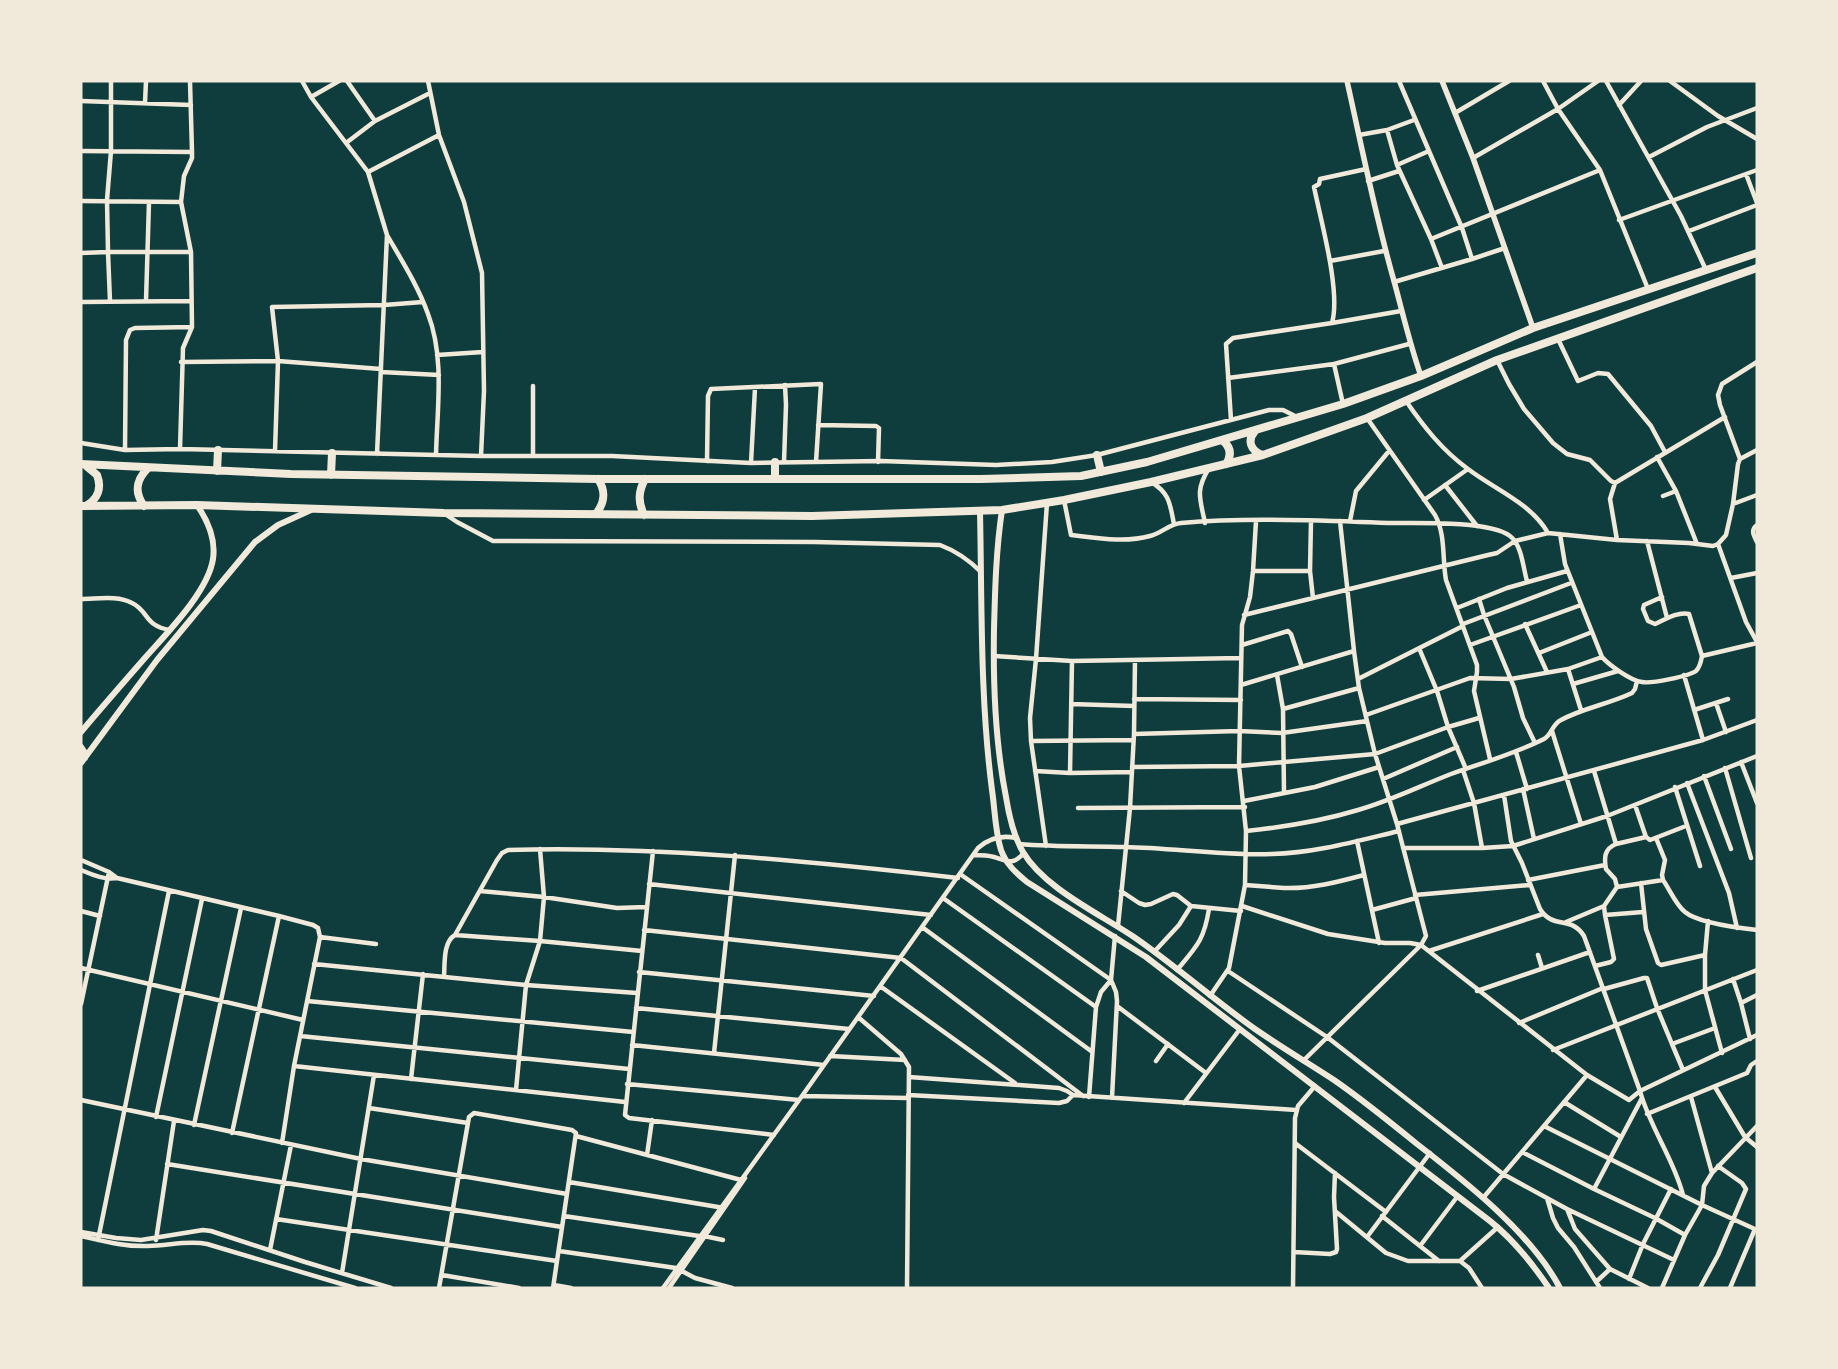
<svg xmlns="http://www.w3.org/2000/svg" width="1838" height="1369" font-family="'Roboto Condensed',sans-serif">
  <rect width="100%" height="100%" fill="#0f3d3e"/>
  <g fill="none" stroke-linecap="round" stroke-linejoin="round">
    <!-- minor -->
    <path stroke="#f1e9da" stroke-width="4.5" d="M302 81 311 97 368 172 387 235 377 454
      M347 81 375 121
      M428 81 439 135 464 202 482 273 484 391 481 456
      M1399 81 1462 228 1472 259
      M1543 81 1558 109 1600 170
      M1606 81 1681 216 1706 270
      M1670 81 1718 116 1757 139
      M311 97 339 81
      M81 101 191 105
      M145 103 146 81
      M1619 105 1641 81
      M1455 113 1509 81
      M1387 130 1397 165
      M1359 135 1387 130 1414 120
      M346 143 375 121 430 93
      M81 151 192 152
      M1429 151 1397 165 1431 239
      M1649 157 1707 127 1757 108
      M1473 158 1558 109 1598 81
      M368 172 439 135
      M1746 174 1757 203
      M1368 181 1399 171
      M81 201 181 202
      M1619 220 1757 170
      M1689 231 1757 205
      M387 235C402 261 418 286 428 314 445 358 437 409 436 455
      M81 253 108 252 107 200 111 151V81
      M1330 261 1384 251
      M1442 268 1431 239 1600 170 1648 289
      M1394 282 1472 259 1505 248
      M110 301 108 252H191
      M146 301 149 202
      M81 302 191 301
      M1332 323 1401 311
      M1558 339 1578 381 1598 373 1608 374 1651 426 1665 452
      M437 355 483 352
      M1497 360 1509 384 1524 409 1553 443 1567 454 1590 460 1611 481 1615 483 1725 417
      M181 362 278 361 272 307 384 305 423 302
      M1334 364 1343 404
      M381 372 439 375
      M1228 378 1334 364 1409 344
      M533 386V455
      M1406 401C1424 427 1442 450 1468 469 1494 489 1531 503 1548 533
      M1367 418 1435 515C1446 535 1442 559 1446 580L1477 665V672L1474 691 1490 759
      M1231 420 1226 344 1233 338 1332 323C1341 292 1321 221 1314 187L1319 184 1320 179 1366 169
      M818 425 876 426 879 428 878 462
      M81 443 125 450 180 449 481 456H612L751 463 881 461 996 465 1052 462 1097 455 1269 410H1283L1297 417
      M180 449 183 348 192 327 191 252 181 202 184 176 192 158V152L190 81
      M125 450 126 340 130 330 135 328 192 327
      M275 451 278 361 381 369
      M1657 457 1676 491 1697 544
      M1740 459 1720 405 1718 395 1722 384 1757 362
      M707 461 708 396 711 389 821 384 816 462
      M784 462 786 405 785 385
      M751 463 755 388
      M1151 482C1170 493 1170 505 1174 524
      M1615 483 1610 499 1617 540
      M1445 485 1477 526
      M1663 496 1676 491
      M1064 500 1071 535C1097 538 1125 543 1150 536 1162 533 1169 524 1181 523 1251 517 1324 521 1394 523 1420 523 1490 521 1510 536 1522 545 1523 568 1527 581
      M1424 500 1468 469
      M1733 504 1757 495
      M445 514 457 522 493 541 815 542 940 545C956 551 969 560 981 572
      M1311 521 1310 571 1313 598
      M1350 521 1356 491 1389 451
      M1205 523C1200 498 1195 491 1209 468
      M1757 525C1750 530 1754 536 1757 542
      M1560 534 1565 564 1602 657C1609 665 1631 681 1642 682 1651 684 1689 676 1696 671 1700 667 1701 662 1702 656L1689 614C1678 611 1664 620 1655 624L1648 621 1643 609 1644 605 1662 597
      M1647 541 1667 618
      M1718 544 1746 622 1757 642
      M1253 571H1310
      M1731 578 1757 573
      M81 599C97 599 118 595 132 603 149 611 144 626 170 630
      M1479 599 1484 615 1514 687 1523 718 1535 743
      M1457 608 1507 588 1567 571
      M1244 615 1488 555 1497 553 1515 541 1548 533 1617 540 1689 543 1713 546 1718 544 1726 535 1733 504 1738 464 1740 459 1757 450
      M1463 624 1571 583
      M1525 624 1547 672
      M1242 645 1288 631 1291 634 1302 667
      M1470 645 1581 605
      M1419 648 1437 691 1448 727 1466 769
      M1539 653 1592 632
      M994 656 1072 661 1241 658
      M1702 656 1757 643
      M1568 669 1581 710
      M1277 675 1283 709 1284 793
      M1684 675 1703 740
      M1358 679 1463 626
      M1573 684 1618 671
      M1241 685 1354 651
      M1134 699 1241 700
      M1716 703 1726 732
      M1071 704 1134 706
      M1283 709 1359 688
      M1694 710 1728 699
      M1366 715 1470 678 1511 679 1568 669 1602 657
      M1552 731 1581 824
      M1134 734 1239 731 1282 733 1367 721
      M1031 741 1133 740
      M1516 752 1527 789
      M1741 762 1757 803
      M1132 767 1239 766 1375 754 1448 727 1479 718
      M1725 768 1751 858
      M1463 770 1474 803 1482 848
      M1035 771 1070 773 1132 772
      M1070 773 1072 661
      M1704 776 1731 849
      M1383 779 1457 747
      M1687 783 1729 893 1737 928
      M1675 787 1700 866
      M1523 789 1534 839
      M1244 801 1315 787 1379 767
      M1635 805 1646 837 1650 840 1686 826
      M1078 808 1245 807
      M1397 824 1703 740 1757 720
      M1246 831C1284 827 1322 821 1358 810 1390 801 1420 786 1451 774 1482 763 1514 754 1544 739 1552 735 1552 724 1561 720 1583 708 1609 704 1632 693L1635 689 1637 681
      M1656 838 1665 860 1662 875 1663 880
      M1357 841 1379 943
      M1019 844C1054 847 1089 846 1125 847 1174 848 1223 856 1272 854 1315 853 1357 841 1399 831
      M1616 844 1646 837
      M1046 846 1031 741 1030 718 1036 659 1047 503
      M1403 848H1482L1513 846 1607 816 1757 756
      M653 851 625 1115 629 1118 774 1135
      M974 855C981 855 987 855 994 857 1008 861 1012 866 1024 853
      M81 860 109 872 117 878
      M81 870C93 875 104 880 117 878L279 916 313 925 318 928 320 937 294 1066 282 1143
      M960 874 1111 980 1116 992 1117 1001 1112 1098
      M1528 880 1605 865
      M1641 883 1646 929 1658 963 1661 965 1705 955
      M649 884 931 915
      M1245 885C1258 886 1271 887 1284 888 1311 889 1338 882 1364 875
      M1617 887 1663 880C1670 890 1676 905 1685 912 1698 923 1739 928 1757 930
      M480 891 544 897 617 908 646 907
      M1121 891 1139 903 1145 905 1151 904 1173 894 1177 895 1191 906 1241 911
      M1415 895 1530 885
      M943 898 1096 1007
      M1242 906 1328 934 1385 943H1410L1421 945 1587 1075 1629 1100 1640 1091 1584 936C1571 915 1553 930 1540 909L1522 863 1511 841 1504 795
      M1604 906 1605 915 1643 912
      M1372 910 1416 898
      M81 911 100 916
      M1708 921 1705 955V990L1722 1053
      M1566 922 1604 906 1617 887 1615 879 1606 869C1604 858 1604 849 1616 844L1594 771
      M1118 926 1130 808 1134 734 1135 660
      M922 927 1091 1051
      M644 930 901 958 1083 1096
      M320 937 376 944
      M642 951 540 941 455 935 497 860 502 853 508 850C659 846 808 861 958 878
      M1429 951 1543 914
      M1154 952 1179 925 1191 906
      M1538 955 1542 968
      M314 964 526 985 637 993
      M1595 966 1611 962 1614 959 1605 915
      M81 968 303 1020
      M1177 970C1197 946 1204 940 1209 909
      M1228 971 1327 1037 1503 1174 1567 1209 1575 1229 1610 1269 1648 1288
      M639 972 874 996
      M444 976C445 963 443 942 455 935
      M1733 979 1741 1003
      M880 986 1015 1083
      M1604 989 1644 978H1647L1657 1008 1672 1044 1715 1028
      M1477 991 1590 952
      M1210 996 1229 968 1245 885 1246 831 1239 766 1242 625 1250 597 1253 571 1256 521
      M307 1001 633 1032
      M81 1004 109 872
      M1117 1006 1206 1073
      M636 1008 849 1029
      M858 1017 901 1054 909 1067 907 1288
      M1519 1023 1603 988
      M300 1036 629 1069
      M1750 1039 1741 1003 1757 995
      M1672 1044 1683 1070
      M632 1045 824 1065
      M1553 1050 1757 970
      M714 1053 735 855
      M830 1056 905 1060
      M1156 1061 1168 1044
      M1303 1061 1421 945 1426 936 1397 824 1375 754 1359 688 1354 651 1340 521
      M294 1066 625 1102
      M909 1077 1059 1088 1067 1091 1073 1095 1296 1110
      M411 1079 423 974
      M627 1084 799 1100
      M1715 1087 1745 1137 1757 1147
      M516 1090 526 985 540 941 544 897 540 849
      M908 1095 1059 1103 1067 1101 1073 1095
      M802 1096 908 1098
      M1089 1097 1096 1007 1101 992 1111 980 1115 936
      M1691 1097 1712 1173
      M81 1100 361 1159 567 1194
      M1564 1102 1621 1137
      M1184 1103 1240 1029
      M369 1108 468 1123
      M1647 1114 1747 1073 1751 1065 1757 1061
      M156 1117 202 899
      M194 1125 241 908
      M1544 1126 1702 1205 1757 1230
      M232 1133 279 916
      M576 1136 741 1180
      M1295 1143 1386 1212
      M1522 1152 1594 1189 1655 1218 1685 1235
      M647 1155 652 1120
      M167 1164 562 1227
      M569 1182 724 1208
      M1594 1189 1642 1098
      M1683 1195C1674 1159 1650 1128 1640 1091L1757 1035
      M1483 1198 1587 1075
      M1547 1198 1553 1218 1558 1228 1574 1247 1600 1288
      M1567 1209 1674 1260
      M1335 1211 1386 1253 1408 1261H1460L1469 1268 1482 1288
      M564 1216 699 1236
      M1382 1216 1439 1261
      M276 1219 557 1261
      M81 1232 116 1238 141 1240 203 1230 211 1231 305 1262 391 1288
      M81 1236C103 1241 125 1247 148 1246 168 1246 187 1240 207 1244L355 1288
      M704 1236 723 1240
      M1367 1237 1430 1153
      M98 1240 169 891
      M156 1240 174 1121
      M1420 1246 1457 1197
      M270 1250 291 1145
      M559 1251 676 1268
      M1294 1252 1330 1254 1336 1252 1337 1249 1334 1197 1335 1173
      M1460 1261 1498 1227
      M680 1270 695 1278 732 1288
      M342 1273 374 1075
      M442 1275 519 1288
      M1629 1279 1643 1244 1671 1189
      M1596 1282 1610 1269
      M554 1285 571 1288
      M439 1288 469 1117 474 1113 572 1130 576 1133 553 1288
      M663 1288 802 1096 978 848C989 838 1002 835 1016 838
      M669 1288 745 1178
      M1293 1288 1295 1118 1298 1106 1315 1086
      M1662 1288 1685 1235 1702 1205 1704 1186 1712 1173 1757 1126
      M1700 1288 1718 1255 1746 1189 1742 1183 1718 1166
      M1730 1288 1755 1229"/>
    <!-- tertiary -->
    <path stroke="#f1e9da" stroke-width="5.5" d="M1347 81C1362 148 1375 215 1394 281 1403 314 1410 345 1421 376
      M1442 81 1473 158 1533 328"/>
    <!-- secondary -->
    <path stroke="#f1e9da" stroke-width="6" d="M1002 510C996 550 995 590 994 630 993 686 995 742 1006 797 1009 816 1013 835 1023 852 1044 888 1100 914 1134 937 1176 966 1214 1000 1255 1029 1281 1047 1308 1063 1334 1080 1363 1100 1390 1122 1417 1144 1466 1182 1531 1233 1560 1288
      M980 512C982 605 980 698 992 790 995 810 995 831 1001 850 1006 864 1016 873 1027 882L1146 957 1490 1221C1514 1240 1532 1263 1549 1288
      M81 732C102 707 123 683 144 659 166 634 208 592 213 559 216 539 208 521 197 505
      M81 747 85 753V758
      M81 763 157 660 255 542 278 525 311 510"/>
    <!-- primary -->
    <path stroke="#f1e9da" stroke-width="8" d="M1255 431C1247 440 1250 451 1263 455
      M1222 440C1231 447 1232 455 1226 464
      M1097 455 1101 472
      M775 462V479
      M81 464 291 474 598 479H981L1081 476 1147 462 1343 404 1421 376 1533 328 1757 253
      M85 465 97 475C102 488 98 499 86 506
      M217 471 218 450
      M331 475 332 453
      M81 506 197 505 444 513 812 516 1002 510 1064 500 1151 482 1263 455 1367 418 1497 360 1757 268
      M144 506C134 492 136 480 148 468
      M596 514C605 502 606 491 598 479
      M644 515C638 502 638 492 645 479"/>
  </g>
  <!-- border -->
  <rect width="1838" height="1369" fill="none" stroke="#f1e9da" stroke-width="165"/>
</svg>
